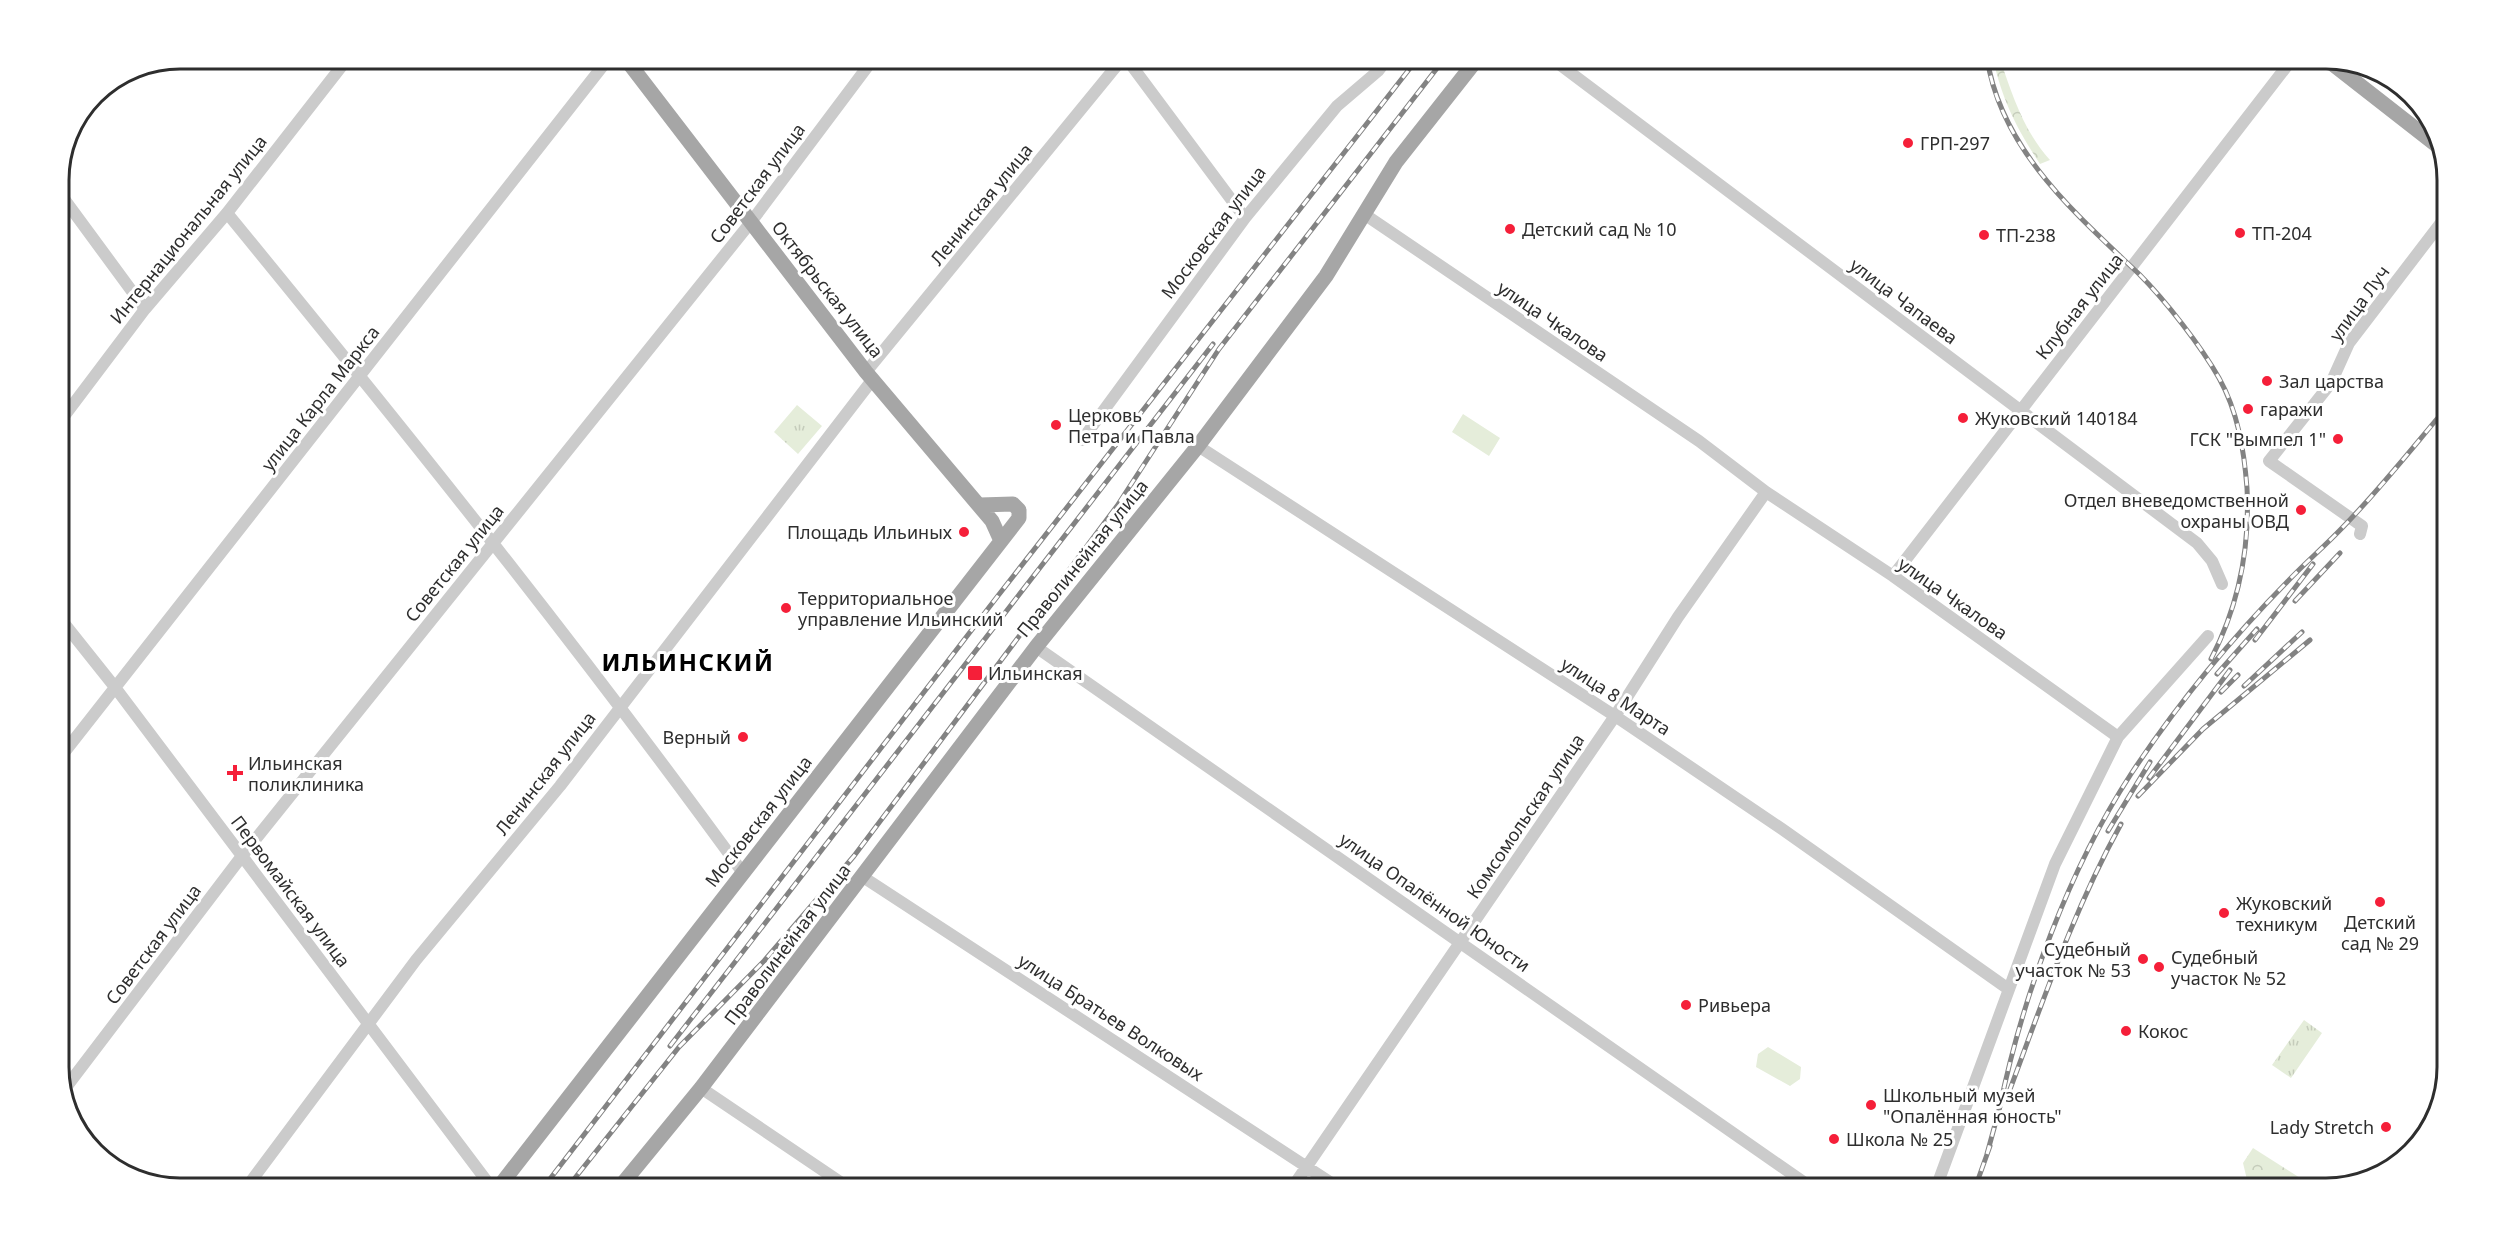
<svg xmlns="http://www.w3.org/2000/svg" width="2506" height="1247" font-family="'Noto Sans',sans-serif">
  <defs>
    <pattern id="forest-crowns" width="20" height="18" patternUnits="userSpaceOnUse" patternTransform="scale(1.5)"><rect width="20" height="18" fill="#e5edda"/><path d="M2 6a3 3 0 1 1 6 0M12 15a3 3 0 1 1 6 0" fill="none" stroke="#c5ccbb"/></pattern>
    <pattern id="park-tufts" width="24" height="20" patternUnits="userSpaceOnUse" patternTransform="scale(1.5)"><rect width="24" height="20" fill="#e5edda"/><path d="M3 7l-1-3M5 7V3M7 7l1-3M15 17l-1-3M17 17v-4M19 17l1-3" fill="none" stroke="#c5ccbb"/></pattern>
  </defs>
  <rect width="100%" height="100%" fill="#fff"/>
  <!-- grass -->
  <path fill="#e5edda" d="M1463 414 1500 438 1489 456 1452 432Z
    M1768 1047 1801 1067 1800 1079 1790 1086 1756 1067 1758 1054Z"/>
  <!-- forest -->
  <path fill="url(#forest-crowns)" d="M1993 59H2000C2012 94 2024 132 2050 160L2040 164C2016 127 2003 102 1993 59Z
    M2253 1148 2316 1188H2287L2282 1185 2274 1188H2249L2243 1163Z"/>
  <!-- park -->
  <path fill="url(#park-tufts)" d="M797 405 822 426 798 454 774 432Z
    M2304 1020 2322 1033 2291 1078 2272 1065Z"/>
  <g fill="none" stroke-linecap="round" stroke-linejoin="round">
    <!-- minor -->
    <path stroke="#cbcbcb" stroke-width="12" d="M1126 58 1245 218
      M1551 58 2197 543 2212 561 2222 584
      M59 192 145 309
      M227 213C404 429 579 647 743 873
      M1364 214 1699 441 1766 492 1893 576 2118 737 2055 864 1936 1188
      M866 372 1123 58
      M59 423 145 309 227 213 348 58
      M1082 440 1245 218 1337 106 1378 71 1388 58
      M1198 446 1615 716 1782 829 2007 988
      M2360 534 2362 526 2269 461 2331 383 2349 343 2447 215
      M1893 576 2293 58
      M59 617 114 686 492 1188
      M1036 647 1812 1188
      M2118 737 2208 636
      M59 759 609 58
      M863 877 1339 1188
      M701 1088 849 1188
      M64 1090 242 856 751 222 874 58
      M246 1188 416 960 560 786 873 379
      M1292 1188 1615 716 1678 617 1766 492"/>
    <!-- major -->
    <path stroke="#a6a6a6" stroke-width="15" d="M625 58 866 372 992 521 1001 541
      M2325 58 2439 147
      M498 1188 1019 518V510L1013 504 980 505
      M619 1188 701 1088 1036 647 1198 446 1326 276 1396 162 1478 58"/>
    <defs>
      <path id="rail" d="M1987 58C2001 150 2076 214 2139 274 2165 300 2201 346 2219 378 2238 412 2244 450 2247 488 2250 548 2239 605 2211 659
        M2295 601 2340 553
        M2255 640 2313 564
        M2217 674 2257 629
        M2244 686 2302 632
        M2221 692 2238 675
        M2149 778 2230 670
        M2138 796 2203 729 2310 640
        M2108 831 2150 762
        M670 1046 1213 344
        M2009 1092C2043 1001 2074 909 2121 824
        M2000 1106C2023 995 2069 869 2131 774 2176 706 2231 639 2288 581 2306 562 2325 546 2343 527 2380 489 2413 447 2447 407
        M1987 1154 2002 1099
        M543 1188 997 597 1418 58
        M567 1188 679 1047 764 961 854 856 1117 506 1219 349 1445 58
        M1975 1188 1990 1146"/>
    </defs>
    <!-- rail casing -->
    <use href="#rail" stroke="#838383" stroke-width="5"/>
    <!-- rail -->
    <use href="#rail" stroke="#fff" stroke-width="3" stroke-dasharray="9" stroke-linecap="butt"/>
  </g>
  <!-- markers -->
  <g fill="#f51f39" stroke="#fff" stroke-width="2">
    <circle cx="1908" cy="143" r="6"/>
    <circle cx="1510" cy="229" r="6"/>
    <circle cx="2240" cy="233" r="6"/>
    <circle cx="1984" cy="235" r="6"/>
    <circle cx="2267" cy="381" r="6"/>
    <circle cx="2248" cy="409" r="6"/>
    <circle cx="1963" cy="418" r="6"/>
    <circle cx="1056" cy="425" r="6"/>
    <circle cx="2338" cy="439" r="6"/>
    <circle cx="2301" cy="510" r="6"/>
    <circle cx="964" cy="532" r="6"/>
    <circle cx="786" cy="608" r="6"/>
    <rect x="967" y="665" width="16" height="16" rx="3"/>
    <circle cx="743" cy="737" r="6"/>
    <path d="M232 764h6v6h6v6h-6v6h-6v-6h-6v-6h6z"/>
    <circle cx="2380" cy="902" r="6"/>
    <circle cx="2224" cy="913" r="6"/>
    <circle cx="2143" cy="959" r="6"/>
    <circle cx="2159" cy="967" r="6"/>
    <circle cx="1686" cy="1005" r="6"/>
    <circle cx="2126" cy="1031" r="6"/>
    <circle cx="1871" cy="1105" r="6"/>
    <circle cx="2386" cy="1127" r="6"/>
    <circle cx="1834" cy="1139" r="6"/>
  </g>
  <g text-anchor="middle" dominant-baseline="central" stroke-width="6" stroke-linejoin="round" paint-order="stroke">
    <!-- poi labels -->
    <g font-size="18" fill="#2e2e2e" stroke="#fff" text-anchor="start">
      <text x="1920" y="143">ГРП-297</text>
      <text x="1522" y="229">Детский сад № 10</text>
      <text x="2252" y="233">ТП-204</text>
      <text x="1996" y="235">ТП-238</text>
      <text x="2279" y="381">Зал царства</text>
      <text x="2260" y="409">гаражи</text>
      <text x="1068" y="415">Церковь<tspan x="1068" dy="21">Петра и Павла</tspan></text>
      <text x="1975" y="418">Жуковский 140184</text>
      <text x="2326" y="439" text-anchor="end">ГСК "Вымпел 1"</text>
      <text x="2289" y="500" text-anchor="end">Отдел вневедомственной<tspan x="2289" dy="21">охраны ОВД</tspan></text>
      <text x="952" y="532" text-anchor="end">Площадь Ильиных</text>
      <text x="798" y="598">Территориальное<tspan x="798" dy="21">управление Ильинский</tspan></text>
      <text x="988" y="673">Ильинская</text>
      <text x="731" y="737" text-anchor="end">Верный</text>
      <text x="248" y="763">Ильинская<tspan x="248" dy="21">поликлиника</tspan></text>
      <text x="2236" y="903">Жуковский<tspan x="2236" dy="21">техникум</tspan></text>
      <text x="2380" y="922" text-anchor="middle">Детский<tspan x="2380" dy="21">сад № 29</tspan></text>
      <text x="2131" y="949" text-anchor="end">Судебный<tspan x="2131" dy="21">участок № 53</tspan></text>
      <text x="2171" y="957">Судебный<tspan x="2171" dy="21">участок № 52</tspan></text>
      <text x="1698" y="1005">Ривьера</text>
      <text x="2138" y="1031">Кокос</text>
      <text x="1883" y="1095">Школьный музей<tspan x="1883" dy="21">"Опалённая юность"</tspan></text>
      <text x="2374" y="1127" text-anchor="end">Lady Stretch</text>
      <text x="1846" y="1139">Школа № 25</text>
    </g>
    <!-- street labels -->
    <g font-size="18" fill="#2e2e2e" stroke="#fff">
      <text transform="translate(757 183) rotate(-53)">Советская улица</text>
      <text transform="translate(981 204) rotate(-51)">Ленинская улица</text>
      <text transform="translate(188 229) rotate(-51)">Интернациональная улица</text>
      <text transform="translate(1213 232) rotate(-53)">Московская улица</text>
      <text transform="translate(828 289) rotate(52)">Октябрьская улица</text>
      <text transform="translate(1904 301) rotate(37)">улица Чапаева</text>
      <text transform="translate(2359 303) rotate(-54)">улица Луч</text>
      <text transform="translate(2079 306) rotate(-52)">Клубная улица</text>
      <text transform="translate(1553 321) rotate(34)">улица Чкалова</text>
      <text transform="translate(320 398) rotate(-52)">улица Карла Маркса</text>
      <text transform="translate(1082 558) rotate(-51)">Праволинейная улица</text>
      <text transform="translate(454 563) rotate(-51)">Советская улица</text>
      <text transform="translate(1953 598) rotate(35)">улица Чкалова</text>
      <text transform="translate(1616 696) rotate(33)">улица 8 Марта</text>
      <text transform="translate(545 773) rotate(-52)">Ленинская улица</text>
      <text transform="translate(1525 816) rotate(-56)">Комсомольская улица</text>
      <text transform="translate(758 821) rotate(-52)">Московская улица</text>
      <text transform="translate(291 891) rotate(53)">Первомайская улица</text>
      <text transform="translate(1435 902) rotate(35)">улица Опалённой Юности</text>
      <text transform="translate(153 944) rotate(-53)">Советская улица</text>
      <text transform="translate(787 944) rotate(-53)">Праволинейная улица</text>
      <text transform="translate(1111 1017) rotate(33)">улица Братьев Волковых</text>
    </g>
    <!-- district labels -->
    <g font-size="24" font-weight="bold" letter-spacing="1.5" fill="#000" stroke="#fff">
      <text x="688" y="661">ИЛЬИНСКИЙ</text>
    </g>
  </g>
  <!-- crop -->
  <path d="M0 0H2506V1247H0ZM180 69H2326A111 111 0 0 1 2437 180V1067A111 111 0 0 1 2326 1178H180A111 111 0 0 1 69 1067V180A111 111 0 0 1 180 69Z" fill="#fff" fill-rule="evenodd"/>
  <path fill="none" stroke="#2e2e2e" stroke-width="3" d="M180 69H2326A111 111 0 0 1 2437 180V1067A111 111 0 0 1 2326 1178H180A111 111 0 0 1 69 1067V180A111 111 0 0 1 180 69Z"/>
</svg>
